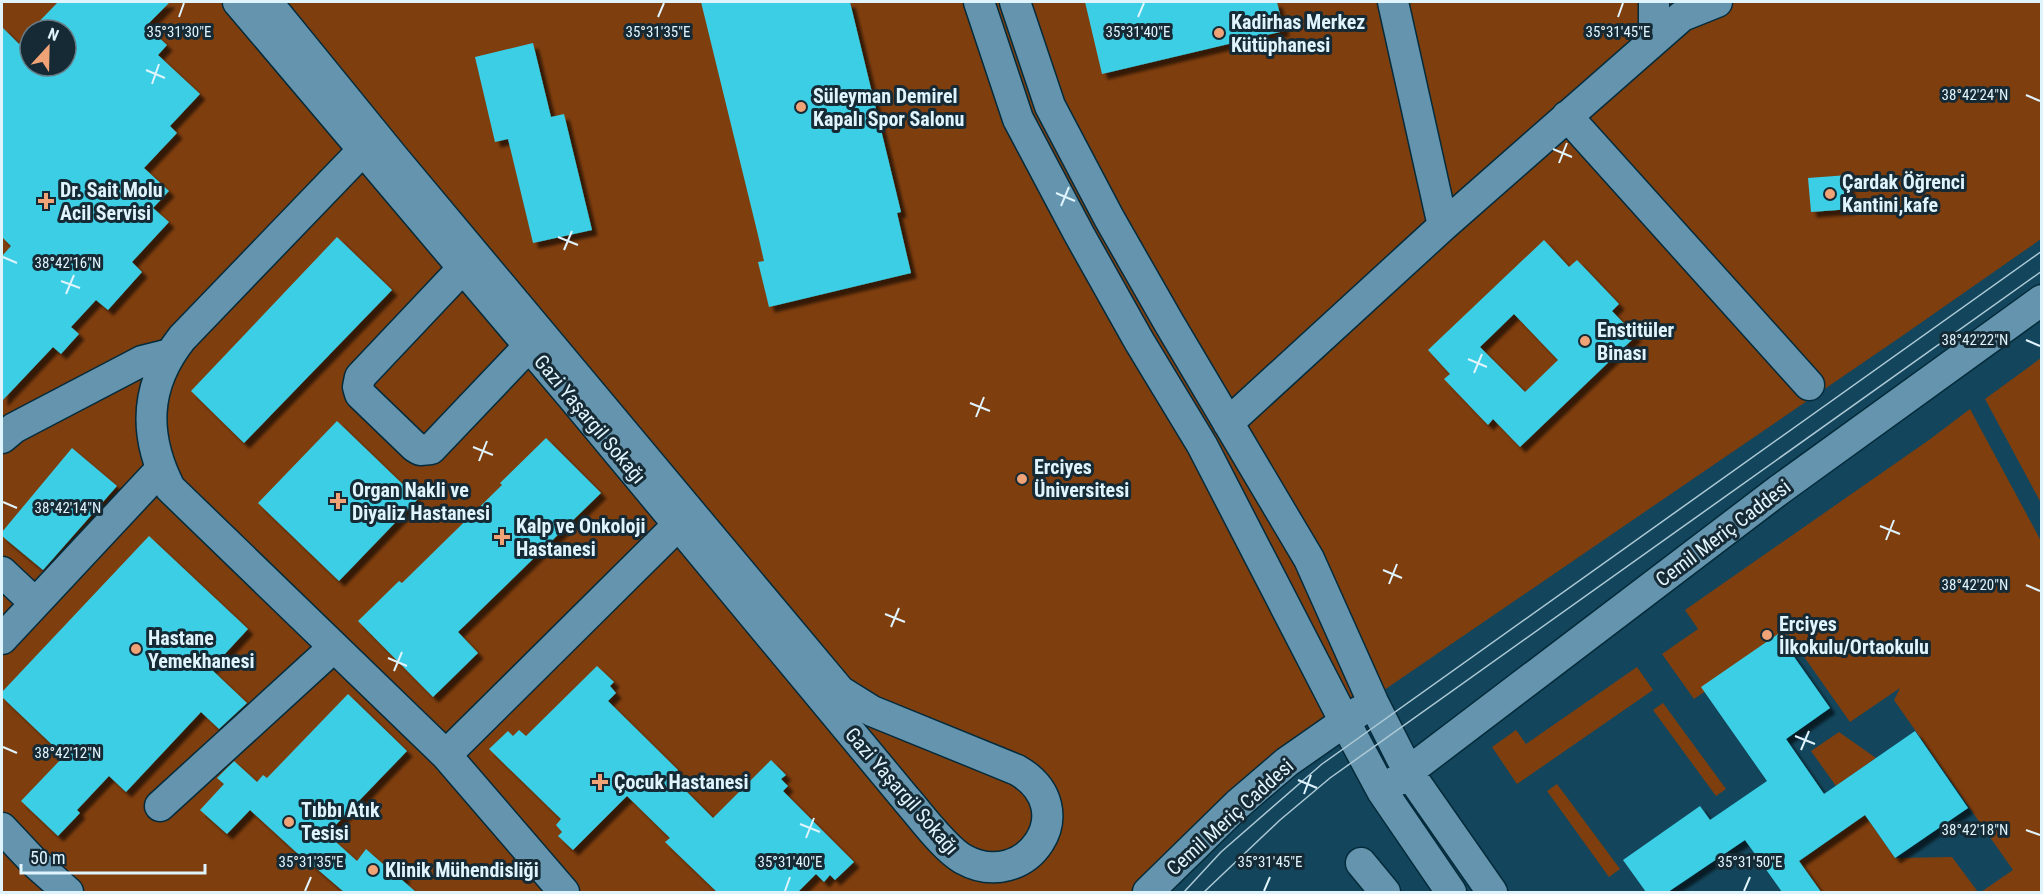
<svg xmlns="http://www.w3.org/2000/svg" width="2043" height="894" font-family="'Roboto Condensed',sans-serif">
  <defs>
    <filter id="shadow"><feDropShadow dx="5.5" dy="5.5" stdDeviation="1.5" flood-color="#0009"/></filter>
  </defs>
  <rect width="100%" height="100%" fill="#13465c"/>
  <!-- green -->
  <path fill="#7f3e0e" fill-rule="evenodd" d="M2 2H2041V239L1902 336 1330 727 1143 892H2ZM30 30H66V66H30Z
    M2041 358V503L1985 399Z
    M1970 409 2041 541V892H1981L2013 870 1894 700 1900 688 1850 722 1788 634 1694 699 1662 654 1698 629 1685 610 1929 440Z
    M1637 667 1653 690 1517 784 1492 747 1516 730 1526 744Z
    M1663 703 1726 789 1716 796 1653 710Z
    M1839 732 1876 758 1836 786 1811 751Z
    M1557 784 1620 869 1609 877 1547 791Z
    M1865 815 1895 858 1952 857 1978 892H1821L1808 874 1785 871Z"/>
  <!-- building -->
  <path fill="#3bcee5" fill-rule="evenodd" filter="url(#shadow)" d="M58 2H170L146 26 167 45 158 55 200 94 170 126 177 133 144 168 169 191 153 208 169 222 132 262 142 272 108 310 96 300 71 327 79 334 61 354 53 347 2 401V256L11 246 2 237V27L19 44 30 32V66H66V30H31Z
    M701 2H850L901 212 897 213 911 273 769 307 758 262 764 261 758 235Z
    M1085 2H1277L1284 31 1102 74Z
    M533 43 551 117 564 114 592 230 533 243 508 139 495 142 475 57Z
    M1848 175 1851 209 1811 212 1808 178Z
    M337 237 392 290 244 443 191 391Z
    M1544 240 1569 267 1577 260 1619 304 1612 311 1636 336 1520 447 1493 419 1488 425 1444 379 1450 374 1428 350ZM1514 314 1558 360 1525 392 1480 347Z
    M337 421 418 499 339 581 258 503Z
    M546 438 601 493 458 632 478 653 433 697 358 621 399 581 402 583 502 485 500 483Z
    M72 448 117 486 43 570 2 536V532Z
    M149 536 248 629 211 669 247 703 219 729 201 712 126 792 109 776 77 810 80 813 58 836 21 801 64 756 2 697V692Z
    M1778 634 1830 708 1786 739 1824 794 1915 731 1968 808 1895 858 1865 815 1799 861 1821 892H1782L1745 840 1668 892H1646L1623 860 1700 806 1710 820 1767 781 1701 687Z
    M597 666 614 682 610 686 616 693 608 701 678 770 672 777 713 818 771 760 786 775 781 779 788 786 783 791 854 862 835 880 830 875 824 882 816 874 798 892H717L665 842 670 838 627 796 573 850 558 836 562 832 556 825 561 819 489 749 508 731 513 736 519 730 526 736Z
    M348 694 407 751 327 834 357 861 366 849 383 864 387 860 405 876 402 880 416 892H344L309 862 308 863 250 810 227 834 200 810 224 784 217 778 234 761 257 782 263 775 267 778Z"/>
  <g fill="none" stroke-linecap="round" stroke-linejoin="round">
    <defs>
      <path id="minor" d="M238 2 574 399 906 799C921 816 944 848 963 859 1026 894 1085 809 1017 770L872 711 840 691 394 158 267 2
        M979 2 1018 119 1079 234 1139 341 1202 445 1345 722 1382 791 1451 892
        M1015 2 1050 106 1109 218 1169 323 1309 559 1373 702 1409 773 1492 892
        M1393 2 1443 226
        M1654 2V40
        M1567 116 1809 385
        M363 150 182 338C144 386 143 435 170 488L446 755 564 892
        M463 268 360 377 358 387 360 394 415 447 420 450 431 449 529 346
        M1228 423 1443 226 1682 16 1717 2
        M2 438 14 428 142 361 170 354
        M2 572 35 603
        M2 639 160 470
        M446 755 678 525
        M1392 784 1779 490 2042 300
        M160 806 334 647
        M2 828 34 862 68 892
        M1361 863 1385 892
        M1148 892 1238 804 1287 762 1360 711"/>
    </defs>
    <!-- minor casing -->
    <use href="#minor" stroke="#042b3b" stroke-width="33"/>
    <!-- minor -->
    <use href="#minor" stroke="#6595ae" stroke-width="30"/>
    <!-- tram -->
    <path stroke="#adc9d6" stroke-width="1.5" d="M1184 892 1221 852 1322 764 2042 251
      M1204 892 1280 820 1330 778 2042 271"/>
  </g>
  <!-- ticks -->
  <path fill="none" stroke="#e0f4fe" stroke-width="2" d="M179 17 184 3M658 17 664 3M1138 17 1144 3M1618 17 1623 3M146 70 165 78M152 84 159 64M2026 95 2040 101M1553 149 1572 157M1559 163 1567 143M1056 193 1075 201M1061 206 1069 187M558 237 578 245M564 250 572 231M3 257 17 263M61 281 80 288M66 294 74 275M2026 340 2040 346M1468 359 1487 367M1474 373 1482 354M970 403 990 411M976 417 984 397M473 447 493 455M479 461 487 441M3 502 17 508M1880 526 1900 534M1886 540 1894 520M1383 570 1402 578M1389 584 1397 564M2026 585 2040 591M885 614 905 622M891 627 899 608M388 658 407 666M394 671 402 652M1795 736 1815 744M3 747 17 753M1801 750 1809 731M1298 780 1317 788M1304 794 1311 775M800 824 820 832M2026 830 2040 835M806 838 814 818M305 891 311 877M785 891 790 877M1264 891 1270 877M1744 891 1750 877"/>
  <!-- markers -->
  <g fill="#efa377" stroke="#152a34" stroke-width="2">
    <circle cx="1219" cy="33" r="6"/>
    <circle cx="801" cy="107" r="6"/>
    <circle cx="1830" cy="194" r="6"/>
    <path d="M43 192h6v6h6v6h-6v6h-6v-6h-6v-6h6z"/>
    <circle cx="1585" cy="341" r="6"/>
    <circle cx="1022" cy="479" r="6"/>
    <path d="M335 492h6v6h6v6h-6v6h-6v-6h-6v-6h6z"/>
    <path d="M499 528h6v6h6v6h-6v6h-6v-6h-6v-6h6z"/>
    <circle cx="1767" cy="635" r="6"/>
    <circle cx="136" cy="649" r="6"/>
    <path d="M597 773h6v6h6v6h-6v6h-6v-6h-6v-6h6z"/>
    <circle cx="289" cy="822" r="6"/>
    <circle cx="373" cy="870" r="6"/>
  </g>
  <g text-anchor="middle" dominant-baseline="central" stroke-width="6" stroke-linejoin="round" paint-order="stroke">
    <!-- poi labels -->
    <g font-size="20" font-weight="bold" fill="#e0f4fe" stroke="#152a34" text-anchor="start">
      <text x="1231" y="22">Kadirhas Merkez<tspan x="1231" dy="23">Kütüphanesi</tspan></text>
      <text x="813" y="96">Süleyman Demirel<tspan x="813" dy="23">Kapalı Spor Salonu</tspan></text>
      <text x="1842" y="182">Çardak Öğrenci<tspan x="1842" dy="23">Kantini,kafe</tspan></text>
      <text x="60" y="190">Dr. Sait Molu<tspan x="60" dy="23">Acil Servisi</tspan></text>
      <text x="1597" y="330">Enstitüler<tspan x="1597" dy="23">Binası</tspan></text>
      <text x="1034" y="467">Erciyes<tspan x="1034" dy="23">Üniversitesi</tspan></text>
      <text x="352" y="490">Organ Nakli ve<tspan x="352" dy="23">Diyaliz Hastanesi</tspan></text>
      <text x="516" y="526">Kalp ve Onkoloji<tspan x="516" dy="23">Hastanesi</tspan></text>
      <text x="1779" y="624">Erciyes<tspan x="1779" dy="23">İlkokulu/Ortaokulu</tspan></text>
      <text x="148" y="638">Hastane<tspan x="148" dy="23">Yemekhanesi</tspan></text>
      <text x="614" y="782">Çocuk Hastanesi</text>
      <text x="301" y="810">Tıbbı Atık<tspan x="301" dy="23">Tesisi</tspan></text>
      <text x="385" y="870">Klinik Mühendisliği</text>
    </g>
    <!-- street labels -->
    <g font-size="20" fill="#e0f4fe" stroke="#152a34">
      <text transform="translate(590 419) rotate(50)">Gazi Yaşargil Sokağı</text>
      <text transform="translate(1723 533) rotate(-37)">Cemil Meriç Caddesi</text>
      <text transform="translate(902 791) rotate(49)">Gazi Yaşargil Sokağı</text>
      <text transform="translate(1230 817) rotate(-42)">Cemil Meriç Caddesi</text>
    </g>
  </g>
  <g font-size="15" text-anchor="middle" fill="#e0f4fe" stroke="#152a34" stroke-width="6" stroke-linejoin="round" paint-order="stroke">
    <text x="179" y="37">35°31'30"E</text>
    <text x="658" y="37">35°31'35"E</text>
    <text x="1138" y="37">35°31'40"E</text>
    <text x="1618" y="37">35°31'45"E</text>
    <text x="1975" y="100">38°42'24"N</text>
    <text x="68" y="268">38°42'16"N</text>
    <text x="1975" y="345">38°42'22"N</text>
    <text x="68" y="513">38°42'14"N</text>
    <text x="1975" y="590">38°42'20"N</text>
    <text x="68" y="758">38°42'12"N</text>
    <text x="1975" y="835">38°42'18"N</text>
    <text x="311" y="867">35°31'35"E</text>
    <text x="790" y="867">35°31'40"E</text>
    <text x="1270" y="867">35°31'45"E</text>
    <text x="1750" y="867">35°31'50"E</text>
  </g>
  <!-- border -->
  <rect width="2043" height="894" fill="none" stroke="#e0f4fe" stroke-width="6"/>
  <!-- north arrow -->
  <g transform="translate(48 48) rotate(22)"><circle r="28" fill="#152a34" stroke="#667b85" stroke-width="1.5"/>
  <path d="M0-4.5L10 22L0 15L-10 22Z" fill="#efa377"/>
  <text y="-9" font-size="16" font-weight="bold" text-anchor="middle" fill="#e0f4fe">N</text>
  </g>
  <!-- scale -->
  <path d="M21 864v9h184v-9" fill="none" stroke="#e0f4fe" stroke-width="3"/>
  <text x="30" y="864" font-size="18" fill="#e0f4fe" stroke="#152a34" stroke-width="4.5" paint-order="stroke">50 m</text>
</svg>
